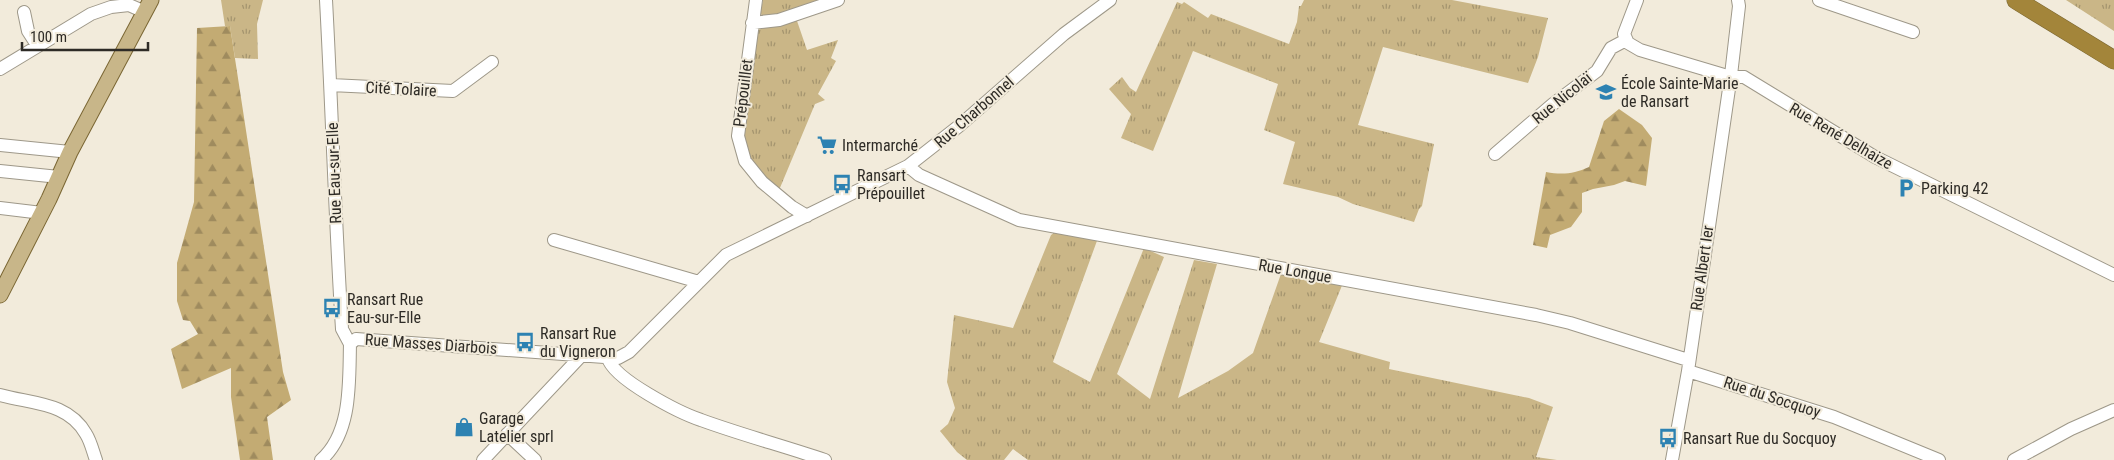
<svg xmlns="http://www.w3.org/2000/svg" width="2114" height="460" font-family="'Roboto Condensed',sans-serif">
  <defs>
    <pattern id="grass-tufts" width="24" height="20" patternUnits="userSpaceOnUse" patternTransform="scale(1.25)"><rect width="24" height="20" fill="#cab687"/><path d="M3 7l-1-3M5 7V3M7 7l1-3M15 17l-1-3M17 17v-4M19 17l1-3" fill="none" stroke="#a4946e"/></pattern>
    <pattern id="forest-firs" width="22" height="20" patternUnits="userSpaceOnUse" patternTransform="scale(1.25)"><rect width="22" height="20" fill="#c3ab73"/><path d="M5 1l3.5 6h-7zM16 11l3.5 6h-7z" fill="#9f8b5e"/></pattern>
  </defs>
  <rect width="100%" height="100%" fill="#f2ebdb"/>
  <!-- grass -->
  <path fill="url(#grass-tufts)" d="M221 0H263L257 24 258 59 235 58 230 26H225Z
    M763 0H838L774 20 760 14Z
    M1304 0H1452L1548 18 1538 57 1528 83 1383 47 1358 125 1434 144 1422 206 1419 209 1414 222 1353 204 1338 197 1283 184 1295 142 1264 130 1278 84 1193 51 1153 151 1121 138 1131 114 1109 89 1122 77 1130 88 1136 92 1177 2 1182 4 1184 2 1208 18 1211 14 1289 44 1297 22 1299 6H1301Z
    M2066 0H2114V31Z
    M796 18 807 50 838 40 831 58 836 61 818 94 825 100 815 104 777 195 745 161 743 123 754 31Z
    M1058 230 1098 238 1053 362 1090 382 1144 248 1164 257 1117 374 1150 399 1194 260 1217 264 1178 398 1228 371 1253 353 1282 271 1343 283 1319 342 1390 362 1389 369 1529 398 1553 407 1536 457 1557 460H1028L1013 449 1004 460H967L957 452 940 431 948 424 955 408 947 382 954 315 1013 328 1051 235Z"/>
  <!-- forest -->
  <path fill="url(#forest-firs)" d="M230 26 283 372 291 400 267 417 273 460H240L231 397V368L182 389 171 349 198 334 190 321 183 320 177 301V263L194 202 197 28Z
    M1619 109 1642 125 1652 138 1646 186 1625 181 1614 185 1593 189 1582 193V212L1571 227 1550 235 1547 248 1533 245 1546 172C1562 175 1574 174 1589 167L1604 121Z"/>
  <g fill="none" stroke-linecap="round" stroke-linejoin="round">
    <defs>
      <path id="minor" d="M326 0C332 110 335 219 342 329L350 344
        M756 0 738 136 745 161 762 182 792 207 807 216
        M1637 0 1624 34 1628 43 1640 50 1724 75 1744 77 1875 157 2114 275
        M1819 0 1913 32
        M24 12 28 31 37 45
        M752 23 779 20 838 0
        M0 69 91 14 111 7 129 5 145 12
        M331 85 453 91 492 62
        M0 145 70 152
        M1495 154 1553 104 1597 71 1611 48 1626 40
        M908 166 919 175 1019 220 1536 315 1570 323 1688 360
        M0 171 59 177
        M0 208 42 213
        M554 240 699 282
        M608 358C613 379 680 413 701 420 742 435 784 446 825 460
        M1688 371 1834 417 1939 460
        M0 395C32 404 68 402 86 434 91 442 93 452 96 460
        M507 434 535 460
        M321 460C352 433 349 382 350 344L356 339 618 358 629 352 726 255 908 166 959 126 1064 34 1110 0
        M483 460 581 356
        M1672 460 1688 371 1731 75 1739 6 1738 0
        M2014 460 2071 429 2114 410"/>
      <path id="major" d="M0 295 49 199 70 152 151 0"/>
      <path id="highway" d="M2016 0 2114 60"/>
    </defs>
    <!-- minor casing -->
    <use href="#minor" stroke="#9e9889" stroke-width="14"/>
    <!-- major casing -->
    <use href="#major" stroke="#7a6633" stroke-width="17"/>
    <!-- highway casing -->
    <use href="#highway" stroke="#7a6633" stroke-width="19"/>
    <!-- minor -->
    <use href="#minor" stroke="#fff" stroke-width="12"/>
    <!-- major -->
    <use href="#major" stroke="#c8b689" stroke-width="15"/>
    <!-- highway -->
    <use href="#highway" stroke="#a3853a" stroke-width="18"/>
  </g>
  <!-- icons -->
  <defs>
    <symbol id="school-bare" viewBox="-9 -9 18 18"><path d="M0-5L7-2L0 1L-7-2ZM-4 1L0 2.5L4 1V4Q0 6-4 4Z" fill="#2d82b2" stroke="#f2ebdb" stroke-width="2.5" paint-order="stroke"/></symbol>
    <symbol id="supermarket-bare" viewBox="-9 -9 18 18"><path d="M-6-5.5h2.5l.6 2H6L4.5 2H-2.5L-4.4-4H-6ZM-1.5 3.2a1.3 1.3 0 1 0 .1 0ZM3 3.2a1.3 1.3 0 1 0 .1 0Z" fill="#2d82b2" stroke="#f2ebdb" stroke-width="2.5" paint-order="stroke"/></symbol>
    <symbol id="bus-bare" viewBox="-9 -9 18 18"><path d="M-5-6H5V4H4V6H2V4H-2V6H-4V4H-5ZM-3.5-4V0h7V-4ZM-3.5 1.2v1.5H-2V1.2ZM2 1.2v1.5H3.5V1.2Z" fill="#2d82b2" stroke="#f2ebdb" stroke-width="2.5" paint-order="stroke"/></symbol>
    <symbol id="parking-bare" viewBox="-9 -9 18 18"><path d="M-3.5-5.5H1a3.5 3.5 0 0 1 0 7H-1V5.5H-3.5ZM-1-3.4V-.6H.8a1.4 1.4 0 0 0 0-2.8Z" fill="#2d82b2" stroke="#f2ebdb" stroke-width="2.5" paint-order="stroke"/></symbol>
    <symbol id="shop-bare" viewBox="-9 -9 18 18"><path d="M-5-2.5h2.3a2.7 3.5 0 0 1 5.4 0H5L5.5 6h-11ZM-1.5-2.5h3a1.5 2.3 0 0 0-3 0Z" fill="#2d82b2" stroke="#f2ebdb" stroke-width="2.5" paint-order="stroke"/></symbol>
  </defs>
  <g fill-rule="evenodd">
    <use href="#school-bare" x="1592" y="78" width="28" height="28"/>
    <use href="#supermarket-bare" x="813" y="131" width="28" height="28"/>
    <use href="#bus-bare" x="828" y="170" width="28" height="28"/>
    <use href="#parking-bare" x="1892" y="174" width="28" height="28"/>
    <use href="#bus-bare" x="318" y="294" width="28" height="28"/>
    <use href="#bus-bare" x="511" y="328" width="28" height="28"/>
    <use href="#shop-bare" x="450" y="413" width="28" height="28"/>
    <use href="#bus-bare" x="1654" y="424" width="28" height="28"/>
  </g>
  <g text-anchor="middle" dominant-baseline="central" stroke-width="4" stroke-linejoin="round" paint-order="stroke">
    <!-- poi labels -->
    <g font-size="16" fill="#2e2b26" stroke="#f2ebdb" text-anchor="start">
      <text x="1621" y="83">École Sainte-Marie<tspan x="1621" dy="18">de Ransart</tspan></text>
      <text x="842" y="145">Intermarché</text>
      <text x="857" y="175">Ransart<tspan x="857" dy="18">Prépouillet</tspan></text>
      <text x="1921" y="188">Parking 42</text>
      <text x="347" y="299">Ransart Rue<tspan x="347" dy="18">Eau-sur-Elle</tspan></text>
      <text x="540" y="333">Ransart Rue<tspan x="540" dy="18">du Vigneron</tspan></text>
      <text x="479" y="418">Garage<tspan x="479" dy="18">Latelier sprl</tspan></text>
      <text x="1683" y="438">Ransart Rue du Socquoy</text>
    </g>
    <!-- street labels -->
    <g font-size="16" fill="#2e2b26" stroke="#f2ebdb">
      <text transform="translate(401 89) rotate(3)">Cité Tolaire</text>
      <text transform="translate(743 93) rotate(-83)">Prépouillet</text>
      <text transform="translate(1562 98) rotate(-39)">Rue Nicolaï</text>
      <text transform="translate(974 112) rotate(-41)">Rue Charbonnel</text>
      <text transform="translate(1841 136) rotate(30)">Rue René Delhaize</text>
      <text transform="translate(334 173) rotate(-92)">Rue Eau-sur-Elle</text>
      <text transform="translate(1702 268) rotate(-82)">Rue Albert Ier</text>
      <text transform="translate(1295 271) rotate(10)">Rue Longue</text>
      <text transform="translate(431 344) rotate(4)">Rue Masses Diarbois</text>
      <text transform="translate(1772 397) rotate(18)">Rue du Socquoy</text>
    </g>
  </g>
  <!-- scale -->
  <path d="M22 42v8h126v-8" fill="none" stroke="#2e2b26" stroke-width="2.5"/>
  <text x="30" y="42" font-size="15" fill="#2e2b26" stroke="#f2ebdb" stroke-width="4" paint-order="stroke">100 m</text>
</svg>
